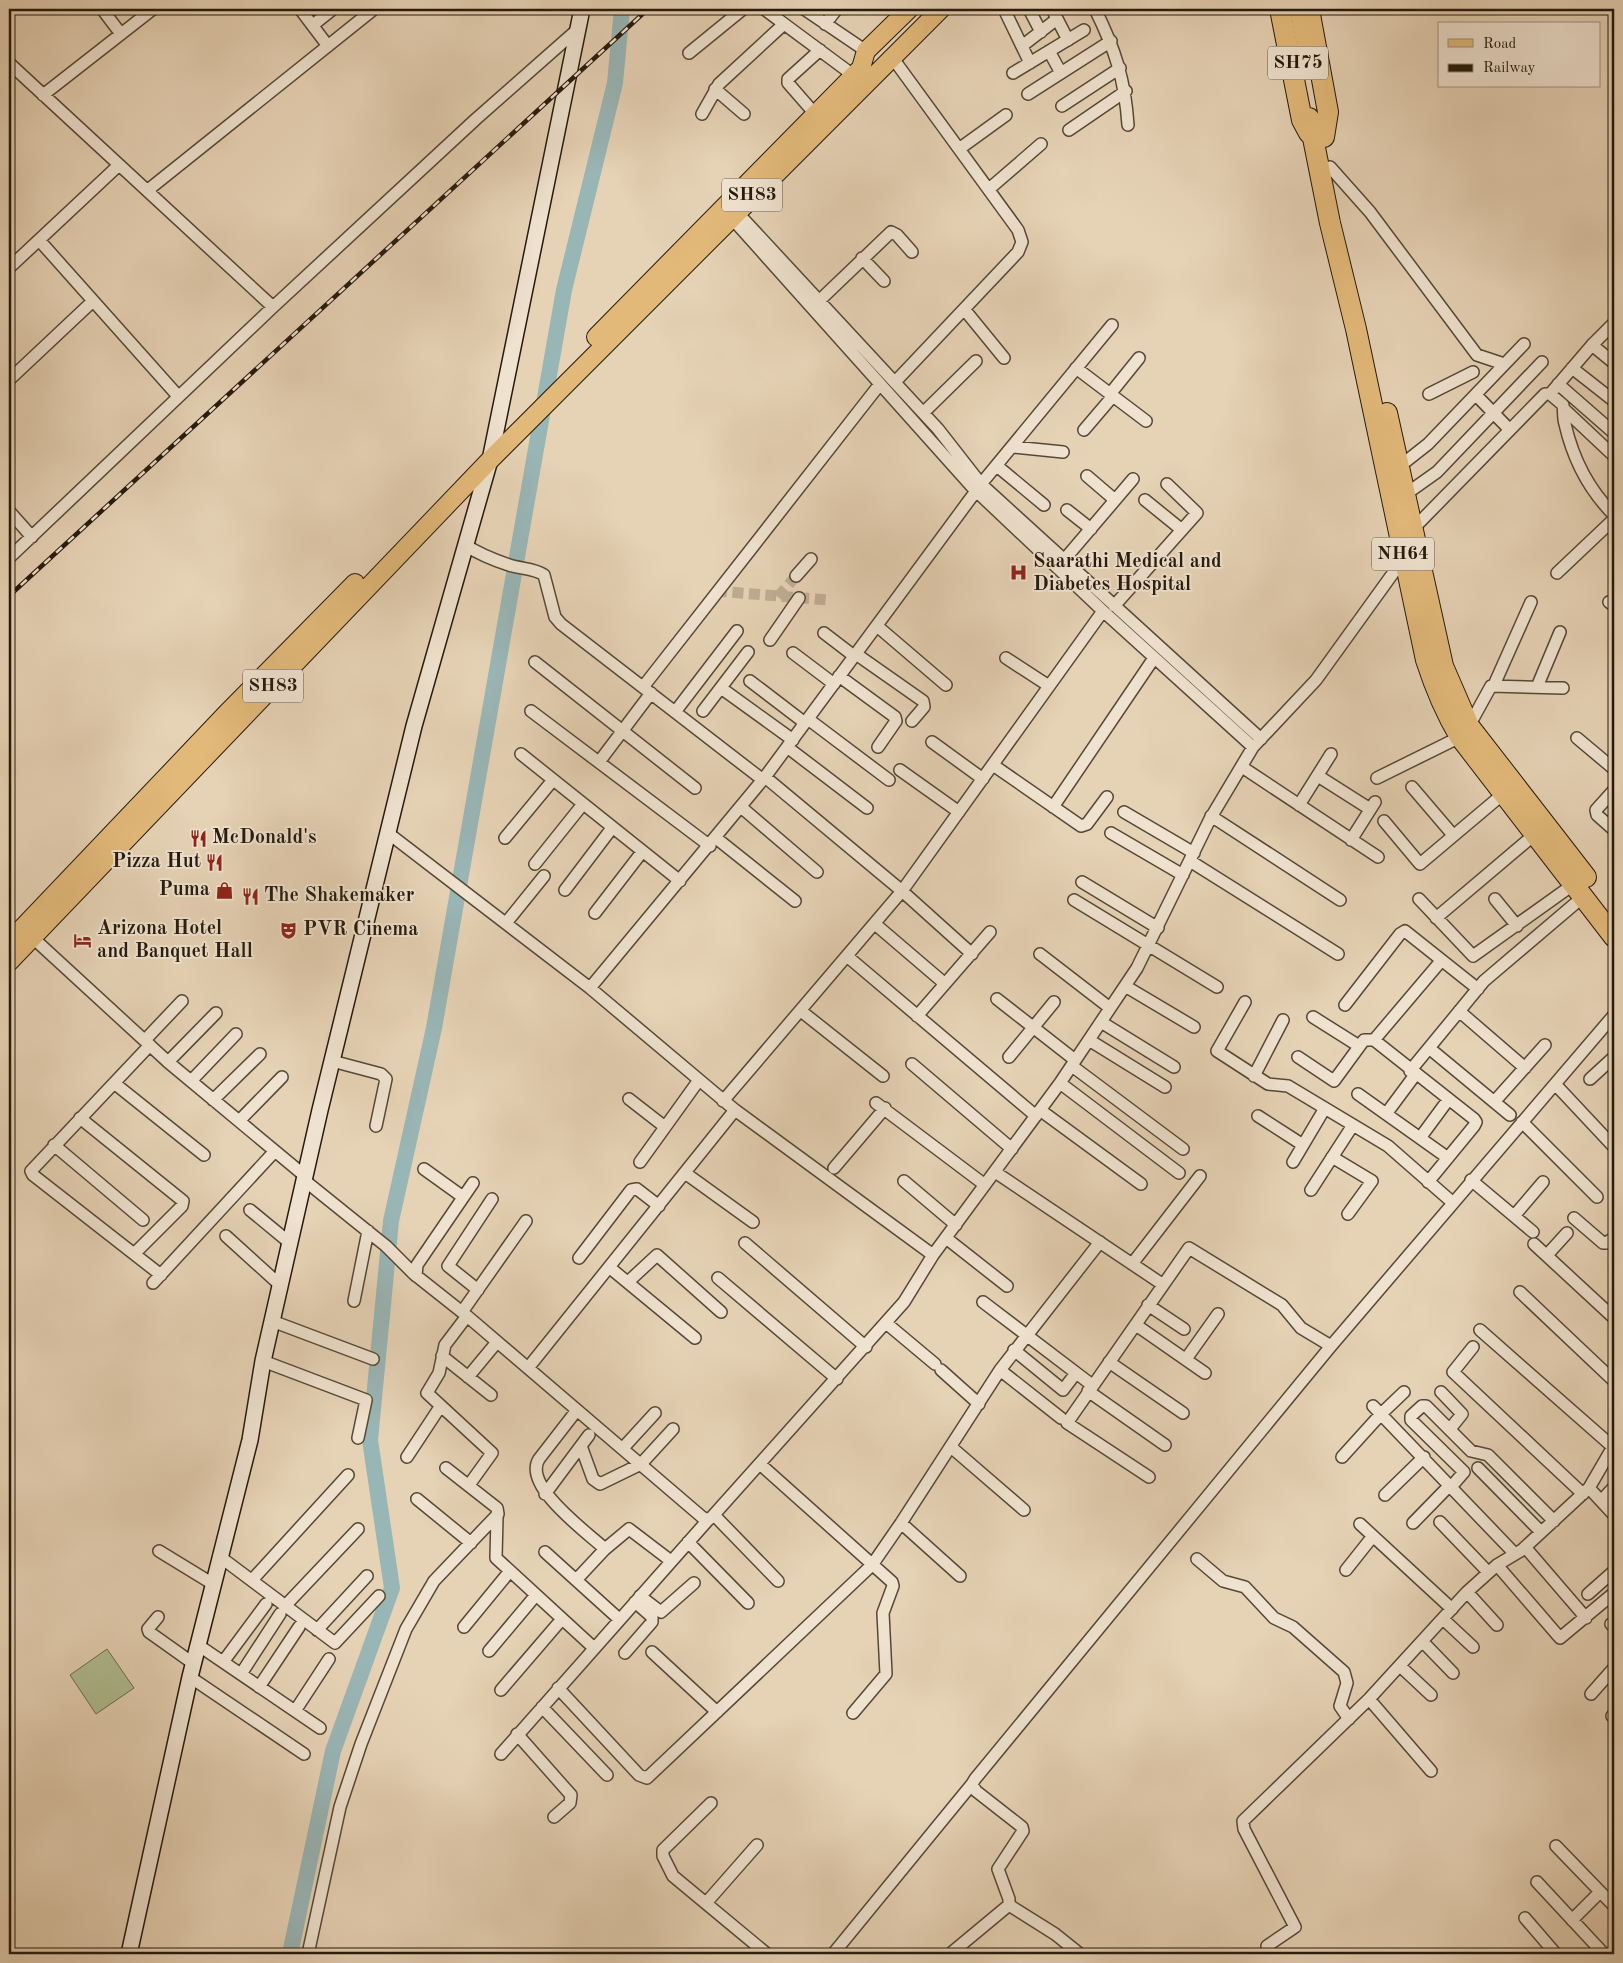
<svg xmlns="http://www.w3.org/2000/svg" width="1623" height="1963" font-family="'Old Standard TT',serif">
  <rect width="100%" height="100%" fill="#e6d2b5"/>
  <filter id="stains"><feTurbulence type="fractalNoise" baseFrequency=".004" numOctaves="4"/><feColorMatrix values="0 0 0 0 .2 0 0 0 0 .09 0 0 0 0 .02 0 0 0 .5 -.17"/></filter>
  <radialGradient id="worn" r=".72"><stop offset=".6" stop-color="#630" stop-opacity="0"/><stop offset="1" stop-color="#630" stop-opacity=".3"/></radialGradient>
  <!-- green -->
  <path fill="#b0bd92" stroke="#6a6c50" d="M107 1649 134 1688 96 1714 70 1675Z"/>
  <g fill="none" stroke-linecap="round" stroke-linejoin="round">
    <!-- river -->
    <path stroke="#99b6b6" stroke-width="16" d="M290 1954 333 1751 392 1588 370 1440 391 1221 434 1028 564 290 615 83 622 9"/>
    <!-- street-tunnel -->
    <path stroke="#bfad93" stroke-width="11" stroke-dasharray="11 5.5" stroke-linecap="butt" d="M716 591 828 600
      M778 597 796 576"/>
    <defs>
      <path id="street" d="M102 9 121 34
        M300 9 328 46
        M764 9 853 75
        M804 9 866 51
        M1004 9 1030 63
        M1029 9 1041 32
        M1052 9 1068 40
        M1095 9C1115 49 1125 80 1128 125
        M825 24 837 9
        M313 25 333 9
        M1022 46 1057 19
        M1049 51 1061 73
        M689 53 743 9
        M892 57 1018 230 1022 242 1018 252 895 382
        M9 63 273 307
        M1013 73 1084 30
        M715 89 744 114
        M1028 94 1111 41
        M43 95 153 9
        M1062 106 1120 68
        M702 114 719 84 784 24
        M815 114 788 83V79L820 50
        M1069 130 1126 91
        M959 149 1006 115
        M1330 167 1370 212 1477 355 1504 364
        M989 189 1041 144
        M148 190 374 9
        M734 209 938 429 981 484 1261 739
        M729 215 974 489 1103 611 1253 747
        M39 240 178 396
        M862 258 884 281
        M9 268 119 165
        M820 300 891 232 897 235 912 252
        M964 309 1004 358
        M1592 345 1614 363
        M1076 368 1146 421
        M1572 368 1614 401
        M9 380 93 301
        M1558 384 1614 433
        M1110 394 1139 358
        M1429 394 1473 372
        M1550 394 1592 345 1614 323
        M1476 395 1509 429
        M1564 409 1614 456
        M923 413 976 361
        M1084 430 1113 396
        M1013 447 1063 452
        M997 466 1044 505
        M1400 466 1428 444 1524 344
        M1087 476 1115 500
        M981 484 1112 325
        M1406 494 1437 472 1542 362
        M1145 500 1182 530
        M1067 510 1091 529
        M9 511 32 537
        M1413 529 1545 394H1550L1563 405C1564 411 1563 418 1565 424 1573 459 1589 490 1614 515
        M465 545C479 554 494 560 509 565 521 569 534 568 544 575L555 617 561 624 763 780
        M9 558 273 307 476 119 578 29
        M1064 560 1133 479
        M1557 573 1614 519
        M796 576 811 559
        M1609 602 1614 606
        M1114 606 1197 513 1167 484
        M877 626 946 685
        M824 633 854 656
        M770 640 799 598
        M793 653 834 684
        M856 654 923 701 924 707 912 721
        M1006 658 1049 686
        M535 662 695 788
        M839 676 895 717 896 721 878 747
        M750 681 805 723
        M1494 685 1531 602
        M643 687 880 384
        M1537 687 1560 632
        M721 688 793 740
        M531 711 710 846
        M703 711 748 652
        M675 712 737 631
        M808 719 889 780
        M1469 726 1491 686 1563 688
        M1577 738 1614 769
        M932 742 983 779
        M787 747 867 808
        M521 754 680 881
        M599 762 651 693
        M993 765 1081 826 1087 824 1107 797
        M1242 767 1378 857
        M900 770 959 812
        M1318 776 1370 809
        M765 777 902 891 972 954
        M1377 778 1460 737
        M1412 787 1453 835
        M1614 790 1596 810 1597 815 1614 830
        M1299 805 1331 754
        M741 807 817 872
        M1053 807 1154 658
        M1124 812 1194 853
        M1211 816 1340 900
        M1384 821 1420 864 1503 794
        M388 833 590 988 735 1110 933 1255
        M1111 833 1183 875
        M505 838 553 780
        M716 838 795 901
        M1351 840 1375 802
        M1190 861 1338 954
        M535 864 583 804
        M1082 882 1158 928
        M565 890 612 828
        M1419 899 1473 956 1574 884
        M1495 899 1517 926
        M1074 900 1217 987
        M595 913 642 852
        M1436 918 1534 835
        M506 923 544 876
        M875 924 944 983
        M32 937 168 1062 305 1176
        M1040 954 1110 1008
        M848 957 1036 1116
        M1125 986 1194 1027
        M590 988 765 777 976 491
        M997 999 1075 1060
        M1245 1002 1217 1051 1268 1084 1288 1086 1388 1146 1452 1202
        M1345 1005 1400 934 1405 931 1478 989
        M801 1011 883 1076
        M1459 1011 1525 1068
        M917 1016 990 932
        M1313 1017 1359 1046
        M1101 1022 1174 1067
        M145 1040 182 1001
        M1089 1040 1165 1087
        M1374 1040 1441 961
        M150 1045 31 1171 33 1175 161 1275
        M1429 1048 1510 1115
        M1009 1057 1054 1002
        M1298 1057 1334 1081 1364 1040H1374L1474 1119 1476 1122 1474 1126 1428 1182
        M332 1061 381 1074 386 1079 376 1126
        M168 1062 216 1013
        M912 1064 1012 1149
        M1072 1066 1183 1149
        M1410 1071 1484 981 1584 896
        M1254 1076 1283 1020
        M1590 1079 1614 1057
        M191 1081 236 1034
        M114 1083 204 1155
        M1060 1083 1179 1173
        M1555 1084 1614 1147
        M1358 1094 1448 1158
        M629 1099 665 1127
        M213 1100 260 1054
        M723 1101 902 891 1103 611
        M1494 1102 1545 1045
        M876 1103 985 1185
        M1040 1110 1141 1184
        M1386 1114 1415 1075
        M1258 1116 1303 1145
        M80 1118 183 1201 182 1206 135 1253
        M239 1121 282 1077
        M1522 1122 1597 1197
        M1420 1138 1448 1100
        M54 1145 143 1220
        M1332 1157 1372 1181 1348 1214
        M640 1162 699 1080
        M1293 1162 1325 1108
        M834 1168 885 1108
        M424 1169 463 1197
        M995 1172 1162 1284
        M685 1173 753 1222
        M304 1180 386 1246 414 1274 467 1316 702 1517 708 1520 711 1518 904 1302 933 1255 1060 1083 1137 968 1210 819 1253 747 1316 680 1404 558
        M1471 1180 1533 1232
        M904 1181 956 1225
        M1311 1190 1353 1125
        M250 1210 290 1243
        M1514 1216 1543 1182
        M1574 1218 1603 1243H1606L1614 1238
        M226 1236 280 1285
        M946 1238 1007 1286
        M745 1243 866 1347
        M1534 1244 1614 1318
        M1547 1255 1567 1233
        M579 1258 631 1190 637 1189 659 1206
        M1132 1264 1200 1176
        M609 1267 695 1338
        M416 1276 417 1265 473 1183
        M718 1278 837 1379
        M628 1282 657 1255 721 1312
        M153 1283 275 1151
        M478 1290 448 1266 492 1199
        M1520 1292 1614 1381
        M354 1301 368 1231
        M983 1302 1092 1385
        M1148 1305 1184 1329
        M462 1312 526 1221
        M467 1316 445 1345 439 1373 427 1393 492 1453 469 1485
        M272 1321 373 1359
        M886 1323 935 1364
        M1136 1325 1205 1373
        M1480 1330 1613 1447
        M1473 1347 1453 1372 1583 1494
        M1014 1350 1063 1390 1076 1373
        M442 1356 491 1395
        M1186 1359 1218 1314
        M263 1361 366 1400 358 1438
        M1109 1362 1183 1413
        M528 1368 735 1110
        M941 1370 979 1404
        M1000 1370 1061 1418
        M468 1377 497 1342
        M1088 1391 1165 1445
        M1441 1392 1462 1414 1450 1429
        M1373 1406 1515 1554
        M577 1410 539 1459C522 1486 588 1533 605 1549
        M581 1446 593 1479 600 1484 641 1464 673 1429
        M951 1447 1024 1510
        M623 1448 655 1413
        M407 1457 440 1407
        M1342 1457 1381 1414 1404 1392
        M760 1464 892 1582 893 1586 883 1613 886 1674 853 1713
        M1478 1468 1541 1532
        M1149 1477 1067 1423 1189 1248 1282 1305 1301 1328 1331 1346
        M1451 1487 1464 1472 1411 1420V1416L1422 1406H1426L1471 1451 1488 1455 1554 1521
        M1589 1488 1614 1515
        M545 1494 589 1435
        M1385 1495 1424 1457
        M417 1499 471 1543
        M1601 1501 1614 1487
        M715 1516 778 1581
        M497 1517 496 1558 594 1648
        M1440 1522 1488 1572
        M901 1523 960 1576
        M1413 1523 1450 1485
        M1360 1524 1452 1609
        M688 1542 748 1603
        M1525 1547 1586 1618
        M159 1551 213 1584
        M545 1552 619 1619
        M219 1556 335 1643 379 1596
        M1197 1559 1223 1581 1245 1587 1274 1618 1293 1627 1344 1672 1347 1683 1340 1706 1349 1719
        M1497 1565 1560 1638 1614 1593
        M1346 1570 1373 1536
        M252 1580 348 1475
        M576 1580 605 1549 629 1529 671 1561
        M1467 1592 1497 1625
        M1588 1594 1614 1571
        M640 1596 661 1612 694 1583
        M285 1606 358 1529
        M158 1617 148 1629 149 1632 194 1664
        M1443 1619 1473 1647
        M1611 1624 1614 1627
        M464 1627 510 1571
        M317 1630 367 1576
        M1423 1642 1453 1673
        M198 1645 320 1728
        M489 1651 536 1595
        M652 1652 717 1712
        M625 1653 652 1622V1617L635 1602
        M223 1662 266 1604
        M1400 1666 1431 1695
        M241 1674 280 1614
        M190 1677 304 1754
        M259 1687 299 1627
        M558 1688 639 1775 647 1778 872 1565 901 1523 1000 1370 1100 1242
        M501 1690 562 1619
        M1591 1694 1614 1668
        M1369 1699 1431 1771
        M542 1707 607 1775
        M295 1711 329 1659
        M1612 1716 1614 1714
        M517 1734 571 1795 570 1803 554 1817
        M501 1754 708 1520
        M711 1803 663 1850V1856L673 1876 767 1954
        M1556 1846 1614 1906
        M1537 1882 1604 1954
        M706 1903 757 1845
        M1009 1905 1055 1934 1080 1954
        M1525 1918 1556 1954
        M1572 1920 1600 1892
        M1267 1946 1295 1927 1244 1829 1243 1821 1369 1699 1467 1592 1497 1565 1522 1550 1589 1488 1614 1445
        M308 1954 340 1807 361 1744 406 1629 434 1581 498 1514 497 1508 446 1468
        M833 1954 972 1784
        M950 1954 1009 1905V1899L998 1869 1023 1831 1022 1827 976 1791 972 1784 975 1779 1331 1346 1614 1015"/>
      <path id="secondary" d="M129 1954 190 1677 250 1440 263 1361 320 1110 414 726 490 460 582 9"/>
      <path id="primary" d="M1299 9 1306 45
        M596 337 861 68 866 51 909 9
        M9 942 227 713 355 583
        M9 962 490 460 941 9"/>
      <path id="highway" d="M1280 9 1302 120 1309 133
        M1309 9 1328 112 1324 137
        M1309 118 1330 223 1356 329 1426 660C1435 688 1445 712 1460 737L1614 937
        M1387 413 1443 666 1469 726 1586 877"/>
    </defs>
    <!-- street casing -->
    <use href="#street" stroke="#544837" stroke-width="14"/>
    <!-- secondary casing -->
    <use href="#secondary" stroke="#241a0d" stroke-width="18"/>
    <!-- primary casing -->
    <use href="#primary" stroke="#241a0d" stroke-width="20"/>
    <!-- highway casing -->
    <use href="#highway" stroke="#241a0d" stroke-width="22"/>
    <!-- street -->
    <use href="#street" stroke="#efe2cf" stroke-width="11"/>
    <!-- secondary -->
    <use href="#secondary" stroke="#efe2cf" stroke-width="15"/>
    <!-- primary -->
    <use href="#primary" stroke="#e3b97a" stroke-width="18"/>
    <!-- highway -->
    <use href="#highway" stroke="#e3b97a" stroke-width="20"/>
    <defs>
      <path id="rail" d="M9 596 648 9"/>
    </defs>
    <!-- rail casing -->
    <use href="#rail" stroke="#241a0d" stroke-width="4.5"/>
    <!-- rail -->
    <use href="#rail" stroke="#efe2cf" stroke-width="2.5" stroke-dasharray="8" stroke-linecap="butt"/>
  </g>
  <!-- icons -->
  <defs>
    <symbol id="hospital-bare" viewBox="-9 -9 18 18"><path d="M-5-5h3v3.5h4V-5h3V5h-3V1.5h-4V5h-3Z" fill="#8f2418" stroke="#efe2cf" stroke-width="2.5" paint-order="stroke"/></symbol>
    <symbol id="restaurant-bare" viewBox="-9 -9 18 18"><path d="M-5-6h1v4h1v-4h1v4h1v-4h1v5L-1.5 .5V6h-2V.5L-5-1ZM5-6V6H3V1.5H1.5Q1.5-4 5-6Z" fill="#8f2418" stroke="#efe2cf" stroke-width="2.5" paint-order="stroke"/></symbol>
    <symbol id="shop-bare" viewBox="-9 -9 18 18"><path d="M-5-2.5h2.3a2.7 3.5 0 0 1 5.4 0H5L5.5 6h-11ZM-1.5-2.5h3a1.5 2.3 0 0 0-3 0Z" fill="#8f2418" stroke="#efe2cf" stroke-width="2.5" paint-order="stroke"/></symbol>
    <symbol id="theatre-bare" viewBox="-9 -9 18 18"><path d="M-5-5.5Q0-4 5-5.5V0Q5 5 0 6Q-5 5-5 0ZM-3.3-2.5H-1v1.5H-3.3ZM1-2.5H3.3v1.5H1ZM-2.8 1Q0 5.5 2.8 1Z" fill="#8f2418" stroke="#efe2cf" stroke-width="2.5" paint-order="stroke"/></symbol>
    <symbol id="hotel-bare" viewBox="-9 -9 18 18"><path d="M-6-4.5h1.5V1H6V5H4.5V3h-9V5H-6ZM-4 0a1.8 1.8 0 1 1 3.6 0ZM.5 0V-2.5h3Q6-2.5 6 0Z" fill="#8f2418" stroke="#efe2cf" stroke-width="2.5" paint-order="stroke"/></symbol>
  </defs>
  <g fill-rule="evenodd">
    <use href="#hospital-bare" x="1006" y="560" width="25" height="25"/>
    <use href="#restaurant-bare" x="186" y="826" width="25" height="25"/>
    <use href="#restaurant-bare" x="202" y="850" width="25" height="25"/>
    <use href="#shop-bare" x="212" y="878" width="25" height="25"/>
    <use href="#restaurant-bare" x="238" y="884" width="25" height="25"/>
    <use href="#theatre-bare" x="276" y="918" width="25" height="25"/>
    <use href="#hotel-bare" x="70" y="928" width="25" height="25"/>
  </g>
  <g text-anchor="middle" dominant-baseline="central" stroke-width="4" stroke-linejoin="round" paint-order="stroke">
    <!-- shield labels -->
    <g fill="#efe2cf" stroke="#615647" stroke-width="1">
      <rect x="1268" y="46.5" width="60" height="33" rx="4"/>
      <rect x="722" y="178.5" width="60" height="33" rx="4"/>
      <rect x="1372" y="537.5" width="62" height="33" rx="4"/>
      <rect x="243" y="669.5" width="60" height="33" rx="4"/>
    </g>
    <g font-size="19" font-weight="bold" fill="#241a0d">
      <text x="1298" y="63">SH75</text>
      <text x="752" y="195">SH83</text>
      <text x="1403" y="554">NH64</text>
      <text x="273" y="686">SH83</text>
    </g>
    <!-- poi labels -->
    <g font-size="20" font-weight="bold" fill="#241a0d" stroke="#efe2cf" text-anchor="start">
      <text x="1033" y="562">Saarathi Medical and<tspan x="1033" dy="23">Diabetes Hospital</tspan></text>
      <text x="212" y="838">McDonald's</text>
      <text x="201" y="862" text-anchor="end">Pizza Hut</text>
      <text x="210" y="890" text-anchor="end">Puma</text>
      <text x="264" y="896">The Shakemaker</text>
      <text x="97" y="929">Arizona Hotel<tspan x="97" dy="23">and Banquet Hall</tspan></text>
      <text x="303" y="930">PVR Cinema</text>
    </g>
  </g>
  <!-- margin -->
  <rect width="1623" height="1963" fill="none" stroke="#e6d2b5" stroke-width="30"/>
  <rect x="10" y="10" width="1603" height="1943" fill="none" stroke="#241a0d" stroke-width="2.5"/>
  <rect x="15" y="15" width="1593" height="1933" fill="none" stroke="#241a0d"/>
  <!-- legend -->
  <rect x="1438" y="22" width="162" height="65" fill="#efe2cf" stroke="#9e9281"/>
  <rect x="1448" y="39" width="25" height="8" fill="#e3b97a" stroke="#9e9281"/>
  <text x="1483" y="48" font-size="15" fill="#241a0d">Road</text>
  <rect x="1448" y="64" width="25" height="8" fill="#241a0d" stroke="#9e9281"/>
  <text x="1483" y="72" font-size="15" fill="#241a0d">Railway</text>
  <rect width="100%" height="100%" filter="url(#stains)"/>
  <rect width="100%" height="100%" fill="url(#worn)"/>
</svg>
